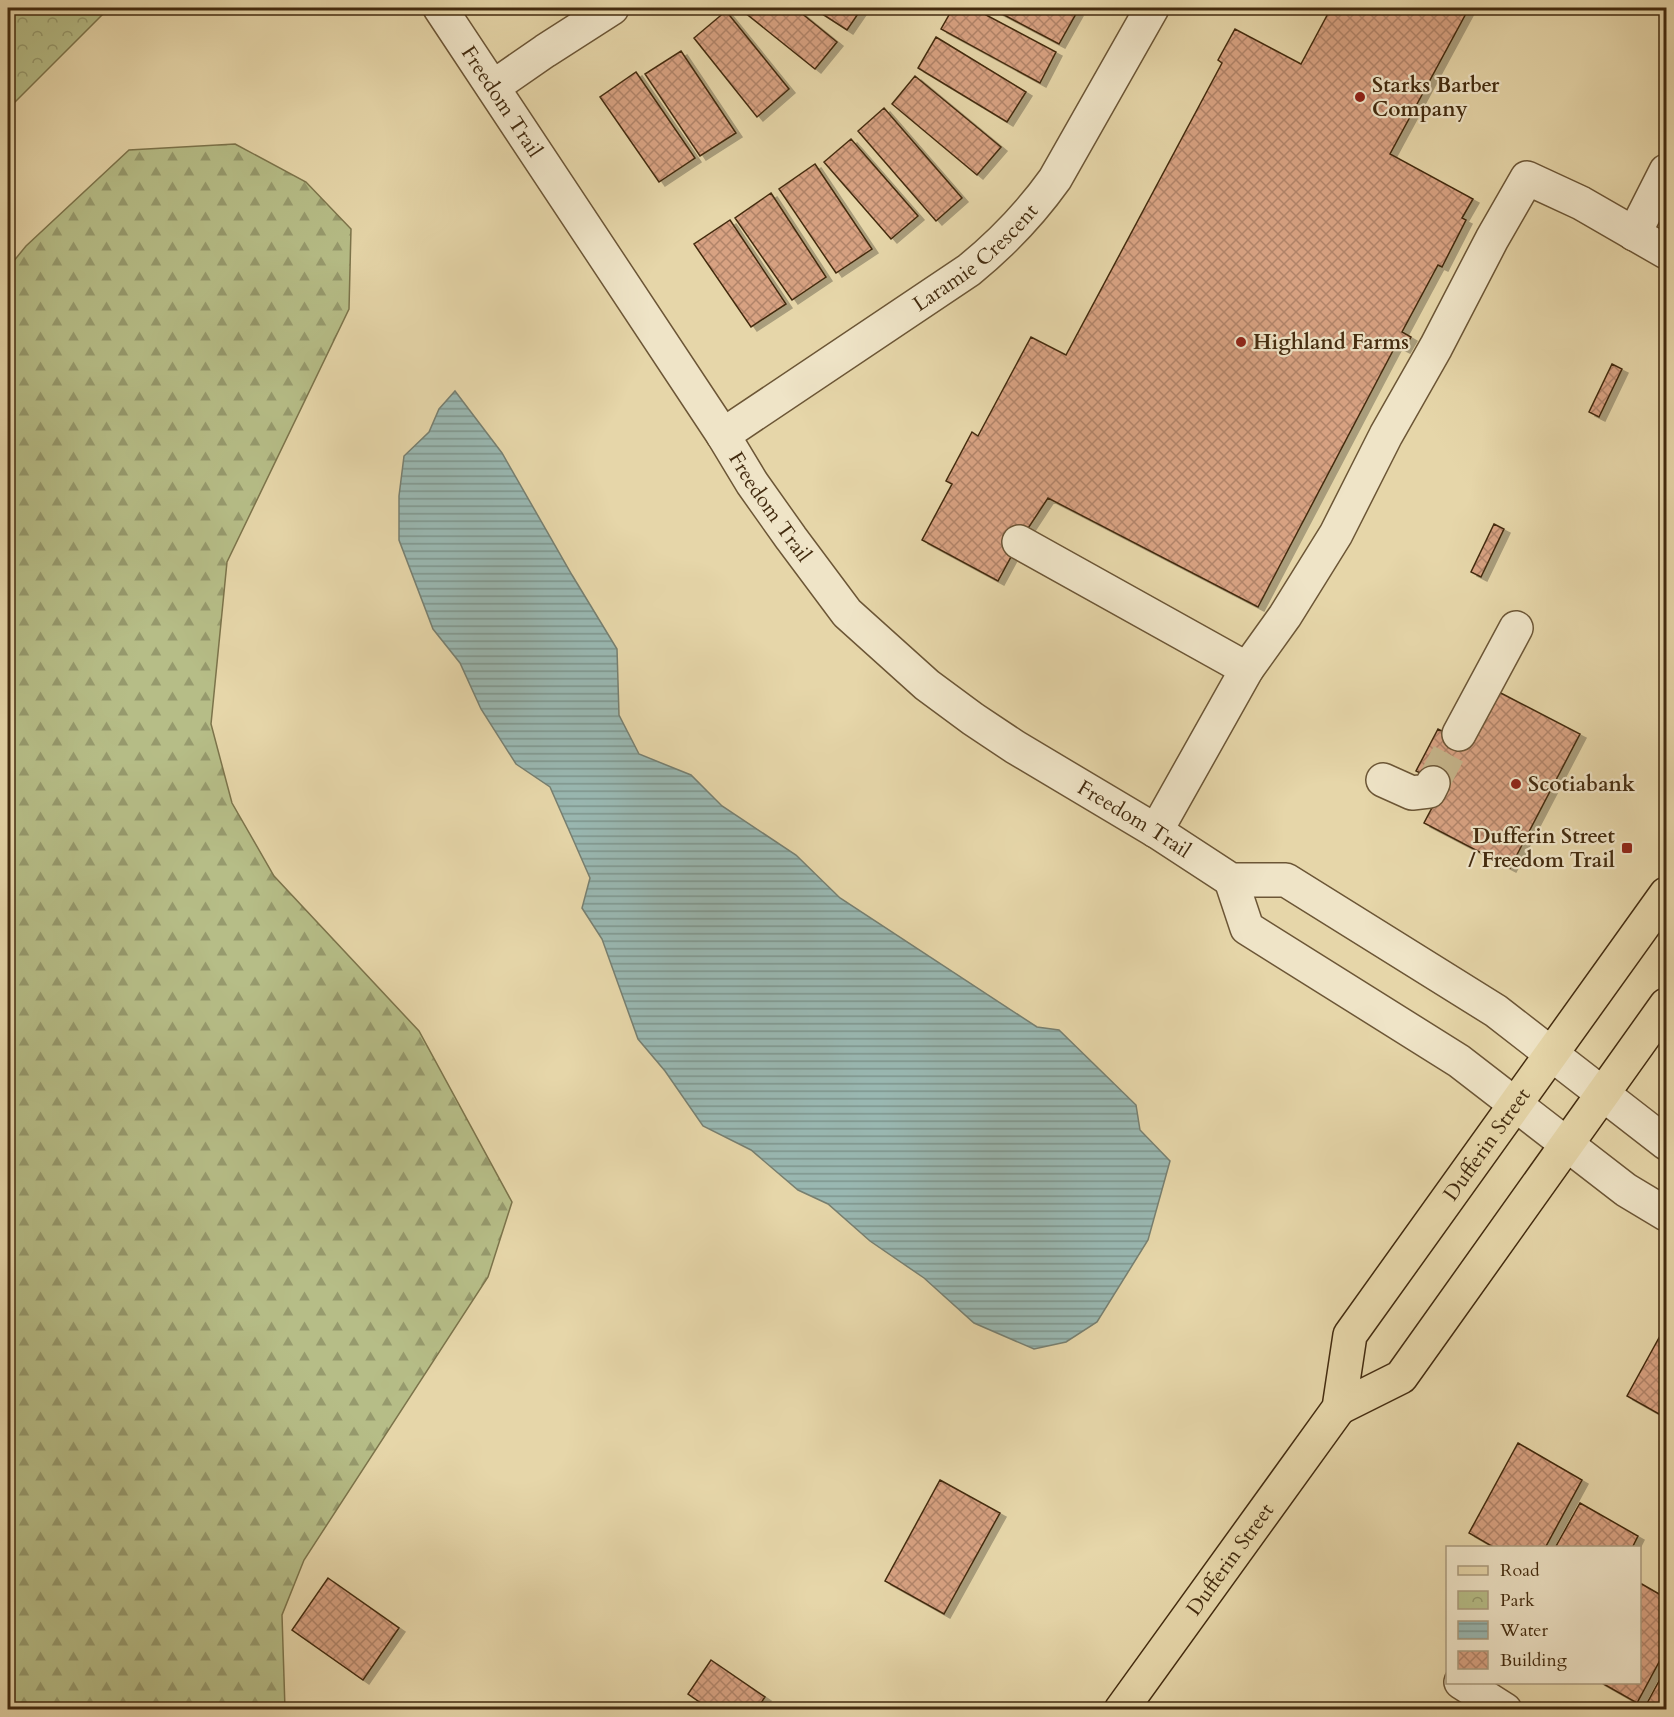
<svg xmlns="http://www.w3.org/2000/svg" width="1674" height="1717" font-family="Cardo,serif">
  <defs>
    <pattern id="forest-firs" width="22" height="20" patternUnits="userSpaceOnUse" patternTransform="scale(1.5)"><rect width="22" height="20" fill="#b6bd87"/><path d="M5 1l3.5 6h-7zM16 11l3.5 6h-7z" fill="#969a6d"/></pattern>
    <pattern id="park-crowns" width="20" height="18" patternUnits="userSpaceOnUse" patternTransform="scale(1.5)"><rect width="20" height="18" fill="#b6bd87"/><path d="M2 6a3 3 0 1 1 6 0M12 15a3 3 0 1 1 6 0" fill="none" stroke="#969a6d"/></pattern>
    <pattern id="water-rules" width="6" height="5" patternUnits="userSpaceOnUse" patternTransform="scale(1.5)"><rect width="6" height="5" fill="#99b7b1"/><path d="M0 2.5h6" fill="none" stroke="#7e958e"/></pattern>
    <pattern id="building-cross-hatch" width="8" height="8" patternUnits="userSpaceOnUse" patternTransform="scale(1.5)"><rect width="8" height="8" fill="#d8a282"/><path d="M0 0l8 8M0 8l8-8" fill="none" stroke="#b18469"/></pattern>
    <filter id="shadow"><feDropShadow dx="6" dy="4" stdDeviation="0" flood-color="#0004"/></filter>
  </defs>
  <rect width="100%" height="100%" fill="#e6d6a9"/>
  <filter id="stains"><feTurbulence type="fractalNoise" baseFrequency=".00333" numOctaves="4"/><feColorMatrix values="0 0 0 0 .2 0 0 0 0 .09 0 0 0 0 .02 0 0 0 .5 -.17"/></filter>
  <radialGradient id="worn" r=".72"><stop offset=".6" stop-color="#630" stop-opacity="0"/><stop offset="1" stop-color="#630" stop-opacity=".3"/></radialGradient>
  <!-- forest -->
  <path fill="url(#forest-firs)" stroke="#7c744b" stroke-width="1.5" d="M235 144 306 182 351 229 349 309 227 562 211 724 232 803 274 876 419 1031 512 1202 488 1277 304 1560 282 1615 285 1709H8V268L26 246 129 150Z"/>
  <!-- park -->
  <path fill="url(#park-crowns)" stroke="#7c744b" stroke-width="1.5" d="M8 8H109L8 109Z"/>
  <!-- water -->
  <path fill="url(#water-rules)" stroke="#777f70" stroke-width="1.5" d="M455 391 502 453 572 575 617 649 619 715 639 754 691 775 722 806 796 855 840 898 1037 1027 1059 1030 1136 1105 1140 1130 1170 1161 1148 1240 1097 1322 1066 1342 1034 1349 974 1323 924 1278 870 1241 828 1204 798 1190 751 1150 703 1126 665 1071 638 1039 602 939 582 908 590 878 550 787 516 764 481 709 460 663 433 629 399 540V496L404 456 429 432 439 409Z"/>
  <!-- building -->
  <path fill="url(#building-cross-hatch)" stroke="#432b0f" stroke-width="1.5" filter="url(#shadow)" d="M739 8H795L837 42 815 69Z
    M813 8H862L847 30Z
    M953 8H973L1056 52 1040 83 941 29Z
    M991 8H1068L1077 12 1059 44Z
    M1331 8H1469L1390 154 1473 199 1462 218 1466 220 1442 267 1438 265 1402 332 1411 337 1404 349 1396 345 1258 607 1048 498 1019 542 998 581 922 540 952 484 946 481 972 432 978 436 1031 337 1066 355 1222 63 1218 60 1235 29 1301 64Z
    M726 11 789 89 757 117 694 38Z
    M936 37 1026 92 1007 122 918 68Z
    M681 51 736 133 700 156 645 74Z
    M636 72 695 158 659 182 600 97Z
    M915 76 1001 147 977 175 892 104Z
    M884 108 962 198 936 221 858 131Z
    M851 139 918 216 891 239 824 162Z
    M815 164 872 249 836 273 779 189Z
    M771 193 826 277 792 300 735 218Z
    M730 220 786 304 751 327 694 244Z
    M1612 364 1622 369 1599 417 1589 412Z
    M1494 524 1504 529 1481 577 1471 572Z
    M1493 689 1580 734 1510 868 1424 823 1444 785 1416 771 1438 729 1465 743Z
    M1666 1325V1418L1627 1396Z
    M1518 1443 1582 1480 1545 1548H1495L1469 1533Z
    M940 1480 1000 1513 944 1614 885 1581Z
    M1580 1503 1638 1536 1632 1548H1555Z
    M328 1578 399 1628 363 1680 292 1630Z
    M1640 1583 1666 1598V1649L1637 1703 1600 1682H1640Z
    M711 1660 765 1697 756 1710H711L688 1694Z
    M1666 1668V1710H1651L1645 1707Z"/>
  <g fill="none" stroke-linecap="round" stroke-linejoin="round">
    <!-- minor-tunnel -->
    <path stroke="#c5b48a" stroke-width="33" stroke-dasharray="33 16" stroke-linecap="butt" d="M1433 783 1459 734"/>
    <defs>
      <g id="minor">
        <path id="s1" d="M440 8 723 435 752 483 791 538 847 613 927 685 973 719 1015 747 1156 831 1231 880H1286L1496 1011 1666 1143"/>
        <path d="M493 87 545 51 612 8"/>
        <path d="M1634 234 1666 171"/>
        <path id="s2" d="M723 435 969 270C1002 243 1030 214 1055 179L1152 8"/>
        <path d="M1019 542 1247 669"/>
        <path d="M1459 734 1516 628"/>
        <path d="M1383 780 1412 793 1429 791 1433 783"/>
        <path d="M1156 831 1247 669 1285 616 1336 534 1386 435 1436 347 1492 239 1527 178 1581 203 1666 252"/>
        <path d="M1231 880 1247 928 1459 1061 1626 1190 1666 1214"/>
        <path d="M1461 1682 1505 1710"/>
      </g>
      <g id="major">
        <path d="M1339 1408 1401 1377 1666 1005"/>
        <path id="s3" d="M1121 1710 1339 1408 1350 1335 1666 894"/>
      </g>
    </defs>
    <!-- minor casing -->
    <use href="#minor" stroke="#6c5636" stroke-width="36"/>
    <!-- major casing -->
    <use href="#major" stroke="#432b0f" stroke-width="36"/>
    <!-- minor -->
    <use href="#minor" stroke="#efe4c7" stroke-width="33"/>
    <!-- major -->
    <use href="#major" stroke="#e6d6a9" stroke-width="33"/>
  </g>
  <!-- markers -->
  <g fill="#8f2418" stroke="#efe4c7" stroke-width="2">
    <circle cx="1360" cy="97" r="6"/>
    <circle cx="1241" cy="342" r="6"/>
    <circle cx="1516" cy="784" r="6"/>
    <rect x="1621" y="842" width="12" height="12" rx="3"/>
  </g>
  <g text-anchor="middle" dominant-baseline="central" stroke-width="4.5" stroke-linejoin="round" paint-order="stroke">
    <!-- poi labels -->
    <g font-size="21" font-weight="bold" fill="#432b0f" stroke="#efe4c7" text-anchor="start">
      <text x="1372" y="85">Starks Barber<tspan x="1372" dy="24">Company</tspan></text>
      <text x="1253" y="342">Highland Farms</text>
      <text x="1528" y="784">Scotiabank</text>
      <text x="1615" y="836" text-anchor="end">Dufferin Street<tspan x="1615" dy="24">/ Freedom Trail</tspan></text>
    </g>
    <!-- street labels -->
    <g font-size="21" fill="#432b0f" stroke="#efe4c7">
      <text stroke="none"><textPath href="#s1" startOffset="112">Freedom Trail</textPath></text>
      <text stroke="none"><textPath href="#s2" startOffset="309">Laramie Crescent</textPath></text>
      <text stroke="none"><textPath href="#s1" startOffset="598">Freedom Trail</textPath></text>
      <text stroke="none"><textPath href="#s1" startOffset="1084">Freedom Trail</textPath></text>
      <text stroke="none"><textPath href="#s3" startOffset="681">Dufferin Street</textPath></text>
      <text stroke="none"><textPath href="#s3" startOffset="186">Dufferin Street</textPath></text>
    </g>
  </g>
  <!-- margin -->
  <rect width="1674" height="1717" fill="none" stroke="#e6d6a9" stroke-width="30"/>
  <rect x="9" y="9" width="1656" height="1699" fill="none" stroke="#432b0f" stroke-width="3"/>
  <rect x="15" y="15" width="1644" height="1687" fill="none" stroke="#432b0f" stroke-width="1.5"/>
  <!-- legend -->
  <rect x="1446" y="1546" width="195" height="138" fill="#efe4c7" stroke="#aa9a7d" stroke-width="1.5"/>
  <rect x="1458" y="1566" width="30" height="9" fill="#e6d6a9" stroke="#aa9a7d" stroke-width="1.5"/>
  <text x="1500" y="1576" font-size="18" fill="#432b0f">Road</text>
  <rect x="1458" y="1591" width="30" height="18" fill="url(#park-crowns)" stroke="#aa9a7d" stroke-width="1.5"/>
  <text x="1500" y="1606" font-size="18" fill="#432b0f">Park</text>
  <rect x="1458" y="1621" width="30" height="18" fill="url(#water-rules)" stroke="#aa9a7d" stroke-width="1.5"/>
  <text x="1500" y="1636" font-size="18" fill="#432b0f">Water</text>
  <rect x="1458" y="1651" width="30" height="18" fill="url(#building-cross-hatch)" stroke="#aa9a7d" stroke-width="1.5"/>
  <text x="1500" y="1666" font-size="18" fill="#432b0f">Building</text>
  <rect width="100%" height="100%" filter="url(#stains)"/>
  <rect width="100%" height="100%" fill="url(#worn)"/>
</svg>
